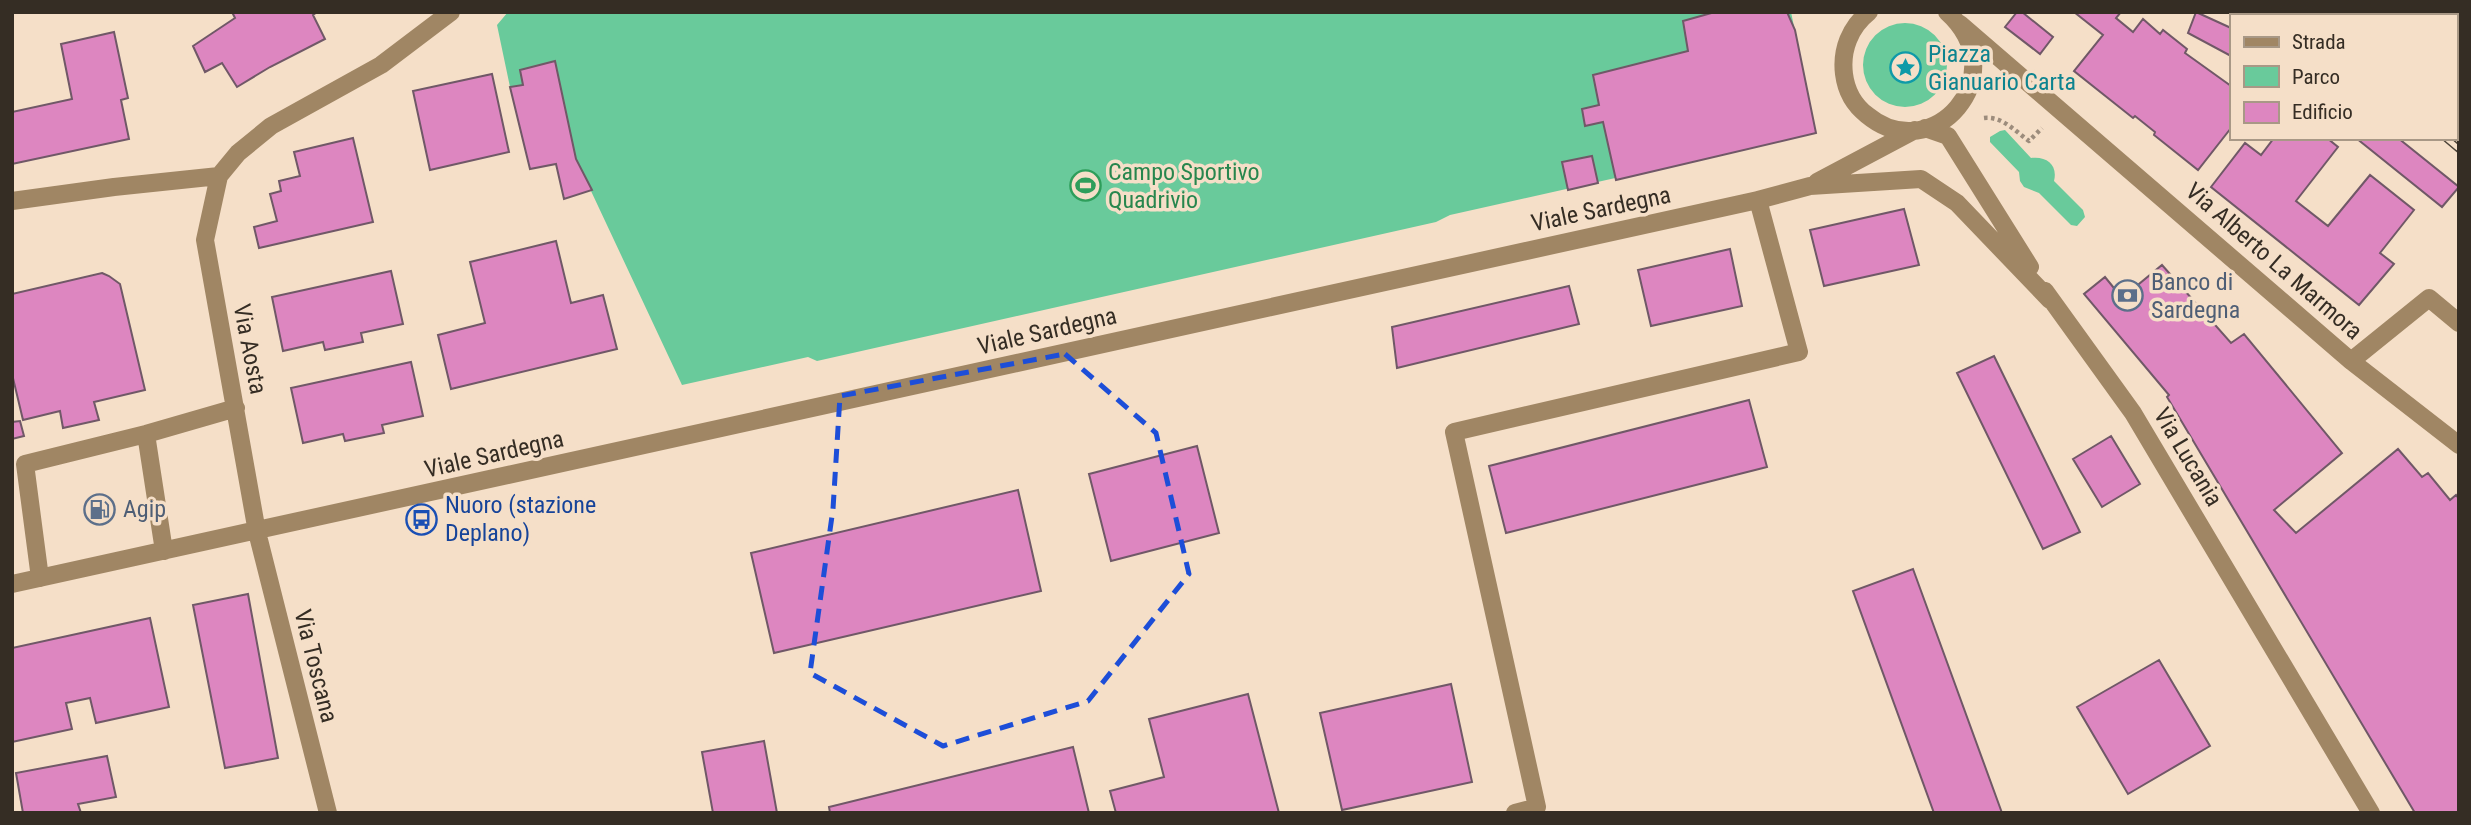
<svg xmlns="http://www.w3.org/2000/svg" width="2471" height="825" font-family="'Roboto Condensed',sans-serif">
  <rect width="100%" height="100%" fill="#f5dfc8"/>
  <!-- green -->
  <path fill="#69ca9b" d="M508 12H1791L1816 133 1450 215 1436 222 817 361 808 357 682 385 576 159 555 62 520 70 523 85 510 87 497 25Z
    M1863 65a42 42 0 1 1 84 0a42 42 0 1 1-84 0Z
    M2005 130 2031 158C2047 156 2058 165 2054 181L2083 210 2085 217 2077 226 2071 225 2039 193 2024 187 2020 181 2019 172 1990 142V137L2000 131Z"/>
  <!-- building -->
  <path fill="#dd86c0" stroke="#705867" stroke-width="2" d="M232 12H317L313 15 325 39 270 67 237 87 222 63 205 72 193 46 235 18Z
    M1715 12H1787L1795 30 1816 133 1616 180 1603 122 1585 126 1582 109 1599 105 1593 75 1688 51 1683 21Z
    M2017 12H2022L2053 37 2040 54 2005 27Z
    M2074 12H2121L2116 18 2133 32 2143 19 2160 34 2163 30 2187 49 2185 53 2231 86V128L2198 170 2154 135 2155 132 2135 116 2133 118 2074 71 2103 35Z
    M2196 12 2231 28V56L2188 33Z
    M114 32 128 98 121 100 129 139 12 164V112L72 99 61 44Z
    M555 61 576 159 592 190 564 199 556 164 530 169 510 87 523 85 520 70Z
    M492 74 509 152 430 170 413 91Z
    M353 138 373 222 259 248 254 227 277 221 270 194 281 191 279 181 300 176 294 152Z
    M2274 138H2327L2338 147 2296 201 2328 226 2370 175 2414 210 2380 253 2394 264 2359 305 2211 187 2245 143 2261 155Z
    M2356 138H2398L2459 187 2442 207Z
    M1592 156 1598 183 1568 190 1562 162Z
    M1904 209 1919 265 1824 286 1810 230Z
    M556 241 571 303 603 295 617 349 451 389 438 335 485 323 470 262Z
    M1730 249 1742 306 1651 326 1638 270Z
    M2162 265 2231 343 2244 334 2342 453 2274 510 2296 533 2398 449 2422 477 2428 473 2450 500 2456 495 2459 499V813H2415L2167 397 2169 395 2084 294 2105 277 2122 298Z
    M391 271 403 324 361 333 363 342 325 350 323 342 283 351 272 297Z
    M102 273 109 276 120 284 145 390 94 402 99 420 63 428 60 411 23 420 12 374V294Z
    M1569 286 1579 324 1397 368 1392 327Z
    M1994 356 2080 532 2043 549 1957 373Z
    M411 362 423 416 382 425 384 433 345 441 343 434 303 443 291 388Z
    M1749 400 1767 467 1506 533 1489 466Z
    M20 421 24 436 12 439V422Z
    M2111 436 2140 484 2102 507 2073 459Z
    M1197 446 1219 533 1111 561 1089 474Z
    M1018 490 1041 591 774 653 751 553Z
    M1913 569 2002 813H1934L1853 591Z
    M248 594 278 758 225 768 193 605Z
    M150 618 169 707 96 723 90 698 66 703 72 729 12 742V648Z
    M2159 660 2210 746 2128 794 2077 707Z
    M1451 684 1472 782 1342 810 1320 713Z
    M1248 694 1279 813H1116L1110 791 1164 777 1149 719Z
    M764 741 777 813H713L702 752Z
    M1073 747 1089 813H830L829 807Z
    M107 756 116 797 78 804 81 813H23L16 773Z"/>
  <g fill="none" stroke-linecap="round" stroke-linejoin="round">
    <!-- path -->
    <path stroke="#9c8c7c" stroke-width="4.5" stroke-dasharray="3.5 3.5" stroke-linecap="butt" d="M1984 118C2002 116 2015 131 2029 141L2042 128"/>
    <!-- minor -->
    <path stroke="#a08664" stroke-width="18" d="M1869 12C1850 27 1841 50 1844 74 1846 90 1854 105 1867 115 1932 169 2017 75 1947 12
      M1960 24 2351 361 2459 445
      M1925 128 1948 136 2030 267
      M1817 182 1915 130
      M12 201 114 187 219 176
      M2045 291 2133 413 2371 813
      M2351 361 2429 298 2459 323
      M146 434 164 551
      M40 578 25 464 146 434 236 408
      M12 584 1758 200 1810 186 1921 179 1957 203 2050 300
      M328 813 257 532 205 240 219 176 238 153 271 126 381 65 451 12
      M1515 813 1537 807 1454 432 1799 352 1758 200"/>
    <defs>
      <path id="rail" d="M2290 12 2295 16
        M2446 138 2459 149"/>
    </defs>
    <!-- rail casing -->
    <use href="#rail" stroke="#4c4338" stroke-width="8"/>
    <!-- rail -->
    <use href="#rail" stroke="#f5dfc8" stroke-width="5" stroke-dasharray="16" stroke-linecap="butt"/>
  </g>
  <!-- marked area -->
  <path fill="none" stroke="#1d4ed8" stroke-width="5" stroke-dasharray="14 9" stroke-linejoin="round" d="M1065 354 1156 433 1189 574 1088 701 943 746 810 673 833 509 840 396Z"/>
  <!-- icons -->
  <defs>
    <symbol id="sight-ring" viewBox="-11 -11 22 22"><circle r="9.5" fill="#f5dfc8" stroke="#0f9aa8" stroke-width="1.5"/><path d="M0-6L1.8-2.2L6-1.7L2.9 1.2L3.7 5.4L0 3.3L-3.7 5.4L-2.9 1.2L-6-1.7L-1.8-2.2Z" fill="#0f9aa8"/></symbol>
    <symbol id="stadium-ring" viewBox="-11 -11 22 22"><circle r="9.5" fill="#f5dfc8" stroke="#2e9e5b" stroke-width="1.5"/><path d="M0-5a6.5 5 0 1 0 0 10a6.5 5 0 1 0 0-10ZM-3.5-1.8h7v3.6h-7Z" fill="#2e9e5b"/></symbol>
    <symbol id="bank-ring" viewBox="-11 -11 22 22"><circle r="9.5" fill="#f5dfc8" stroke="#5c6f8a" stroke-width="1.5"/><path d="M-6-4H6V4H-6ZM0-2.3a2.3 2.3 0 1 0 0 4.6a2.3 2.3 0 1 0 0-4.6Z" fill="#5c6f8a"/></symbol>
    <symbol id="fuel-ring" viewBox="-11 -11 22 22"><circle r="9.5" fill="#f5dfc8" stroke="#5c6f8a" stroke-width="1.5"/><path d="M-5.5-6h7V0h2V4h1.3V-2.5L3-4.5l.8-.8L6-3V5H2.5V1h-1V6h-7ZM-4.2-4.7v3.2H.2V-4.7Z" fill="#5c6f8a"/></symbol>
    <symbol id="bus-ring" viewBox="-11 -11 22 22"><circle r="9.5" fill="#f5dfc8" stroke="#1a4fb4" stroke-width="1.5"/><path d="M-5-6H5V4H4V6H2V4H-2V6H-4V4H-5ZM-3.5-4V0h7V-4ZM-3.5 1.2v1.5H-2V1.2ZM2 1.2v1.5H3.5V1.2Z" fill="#1a4fb4"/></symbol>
  </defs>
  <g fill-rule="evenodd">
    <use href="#sight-ring" x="1888" y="50" width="35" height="35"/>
    <use href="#stadium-ring" x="1068" y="168" width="35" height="35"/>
    <use href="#bank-ring" x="2110" y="278" width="35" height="35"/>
    <use href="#fuel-ring" x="82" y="492" width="35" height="35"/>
    <use href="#bus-ring" x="404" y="502" width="35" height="35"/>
  </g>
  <g text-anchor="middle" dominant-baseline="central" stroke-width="7" stroke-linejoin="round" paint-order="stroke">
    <!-- culture labels -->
    <g font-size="24" fill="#0d838f" stroke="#f5dfc8" text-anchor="start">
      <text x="1928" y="54">Piazza<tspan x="1928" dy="28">Gianuario Carta</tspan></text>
    </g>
    <!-- leisure labels -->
    <g font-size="24" fill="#27864d" stroke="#f5dfc8" text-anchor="start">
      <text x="1108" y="172">Campo Sportivo<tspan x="1108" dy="28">Quadrivio</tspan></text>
    </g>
    <!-- street labels -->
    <g font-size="24" fill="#352d24" stroke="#f5dfc8">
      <text transform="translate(1601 209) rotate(-12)">Viale Sardegna</text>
      <text transform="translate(2274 261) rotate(41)">Via Alberto La Marmora</text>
      <text transform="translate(1047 331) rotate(-13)">Viale Sardegna</text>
      <text transform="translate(250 349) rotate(79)">Via Aosta</text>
      <text transform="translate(494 454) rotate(-13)">Viale Sardegna</text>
      <text transform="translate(2188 457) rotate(59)">Via Lucania</text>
      <text transform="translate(316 666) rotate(76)">Via Toscana</text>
    </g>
    <!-- service labels -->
    <g font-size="24" fill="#4e5e75" stroke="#f5dfc8" text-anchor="start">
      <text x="2151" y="282">Banco di<tspan x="2151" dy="28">Sardegna</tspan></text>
      <text x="123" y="509">Agip</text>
    </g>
    <!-- transit labels -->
    <g font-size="24" fill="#164399" stroke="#f5dfc8" text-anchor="start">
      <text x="445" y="505">Nuoro (stazione<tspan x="445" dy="28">Deplano)</tspan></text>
    </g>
  </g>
  <!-- border -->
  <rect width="2471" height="825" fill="none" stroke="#352d24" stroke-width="28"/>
  <!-- legend -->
  <rect x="2230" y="14" width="228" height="126" fill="#f5dfc8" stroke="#a89886" stroke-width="2"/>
  <rect x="2244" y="37" width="35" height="10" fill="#a08664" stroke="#a89886" stroke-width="2"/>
  <text x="2292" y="49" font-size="21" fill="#352d24">Strada</text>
  <rect x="2244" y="66" width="35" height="21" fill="#69ca9b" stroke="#a89886" stroke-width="2"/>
  <text x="2292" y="84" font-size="21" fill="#352d24">Parco</text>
  <rect x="2244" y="102" width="35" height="21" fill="#dd86c0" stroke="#a89886" stroke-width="2"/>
  <text x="2292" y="119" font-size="21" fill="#352d24">Edificio</text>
</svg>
